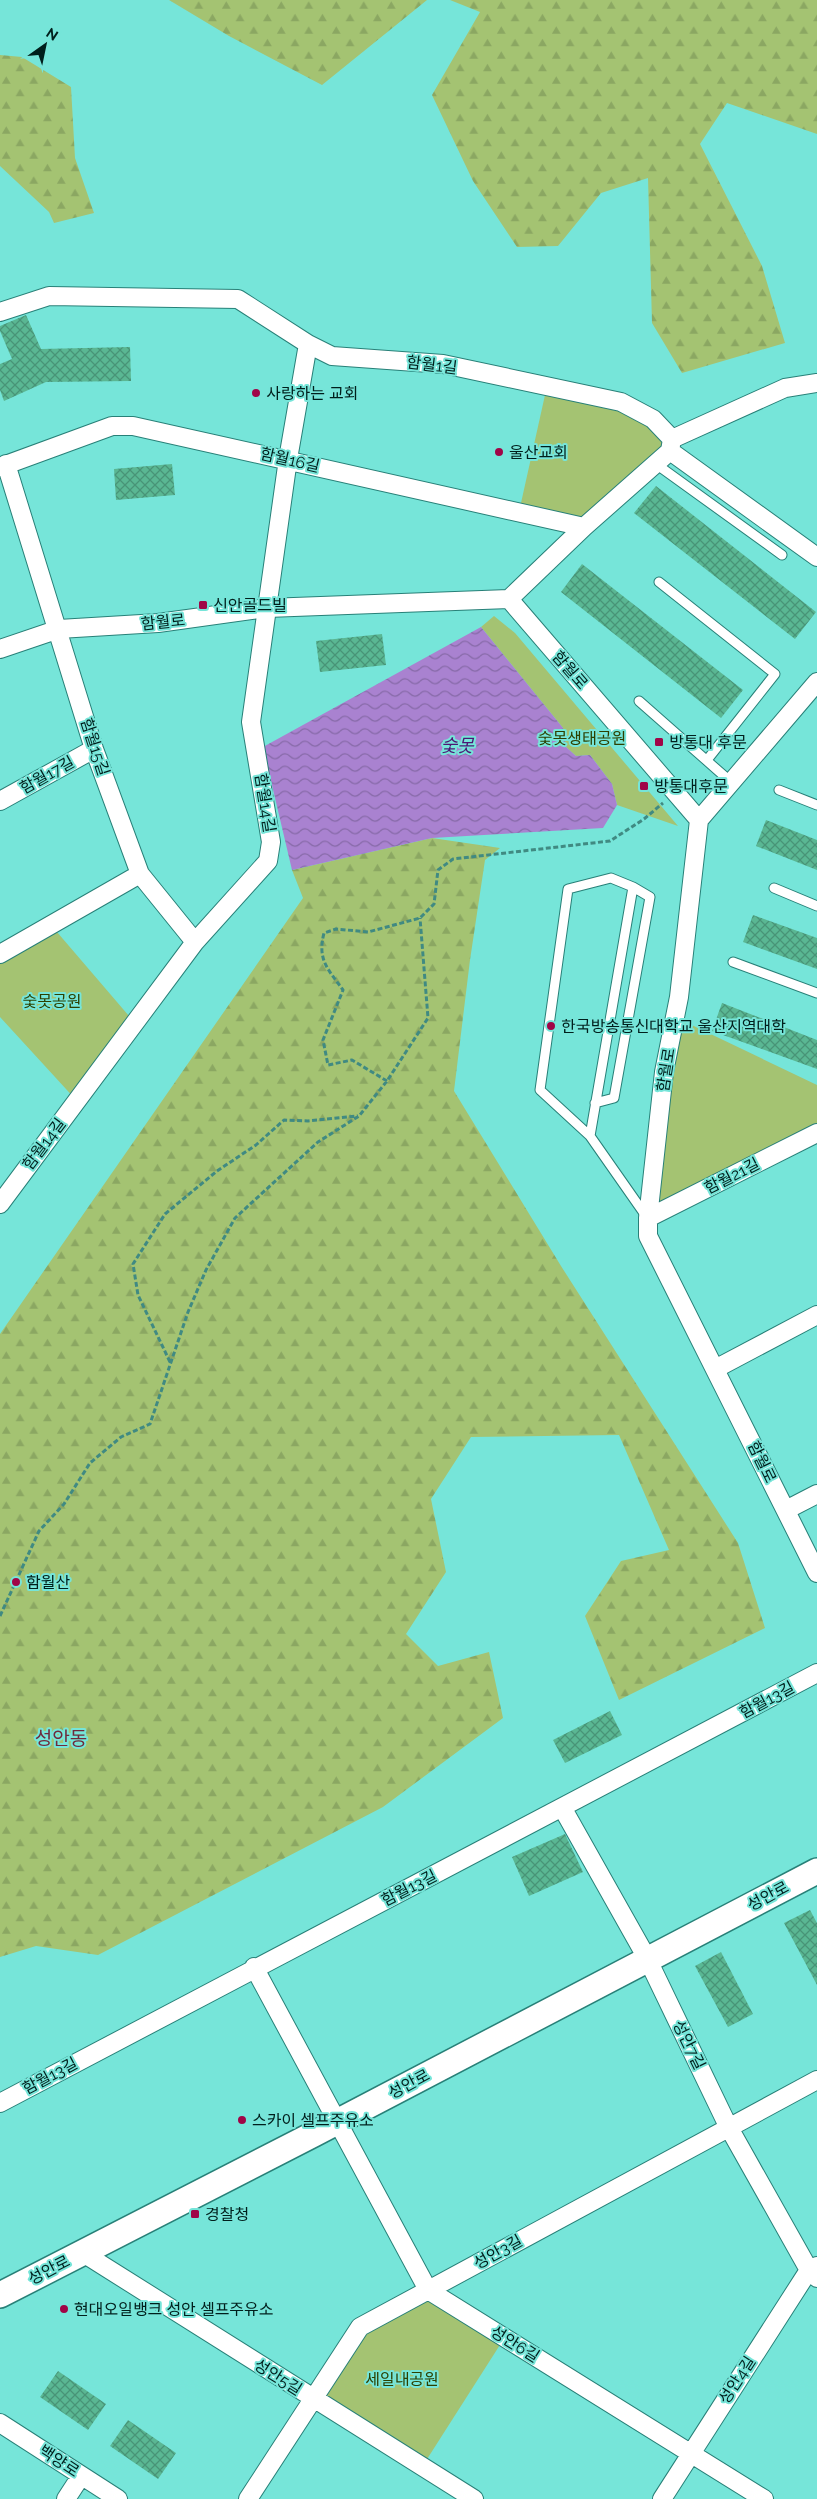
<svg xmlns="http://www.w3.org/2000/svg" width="817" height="2499" font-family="Raleway,'Noto Sans KR',sans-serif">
  <defs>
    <pattern id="forest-firs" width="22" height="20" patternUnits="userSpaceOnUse" patternTransform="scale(1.25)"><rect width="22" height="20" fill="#a4c372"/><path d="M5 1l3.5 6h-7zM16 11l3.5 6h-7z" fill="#8ba762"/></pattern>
    <pattern id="water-waves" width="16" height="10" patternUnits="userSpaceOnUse" patternTransform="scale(1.25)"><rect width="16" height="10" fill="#a982d0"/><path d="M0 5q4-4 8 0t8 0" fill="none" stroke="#876aa8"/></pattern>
    <pattern id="building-cross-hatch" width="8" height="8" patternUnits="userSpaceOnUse" patternTransform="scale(1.25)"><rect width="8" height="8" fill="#5ab793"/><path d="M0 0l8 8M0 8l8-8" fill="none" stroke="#489477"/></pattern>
  </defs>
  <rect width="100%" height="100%" fill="#76e5d9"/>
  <!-- forest -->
  <path fill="url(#forest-firs)" d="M169 0H427L322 85 229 36Z
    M450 0H817V134L727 103 700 144 762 266 785 343 682 373 652 323 648 178 601 193 558 246 517 247 473 181 432 95 480 12Z
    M0 55 22 57 71 87 75 158 94 213 54 223 49 212 0 166Z
    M432 838 500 848 485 860 470 960 454 1091 561 1266 738 1543 765 1628 619 1700 585 1616 621 1561 669 1550 619 1435 471 1437 431 1499 446 1572 406 1634 438 1666 489 1652 503 1718 383 1807 98 1955 36 1946 0 1957V1334L303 898 292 870Z"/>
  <!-- park -->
  <path fill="#a4c372" d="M547 386 621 402 672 439 584 527 519 512Z
    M494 616 515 633 678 826 617 805 612 784 590 755 576 756 566 747 563 728 481 627Z
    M51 925 135 1023 77 1101 0 1017V954Z
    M675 1017 817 1085V1133L648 1218Z
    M428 2290 505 2337 422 2467 313 2399 360 2327Z"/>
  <!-- water -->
  <path fill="url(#water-waves)" d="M481 627 563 728 566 747 576 756 590 755 612 784 617 805 603 828 432 838 292 870 263 747Z"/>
  <!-- building -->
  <path fill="url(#building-cross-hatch)" d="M26 315 41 349 130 347 131 381 46 382 4 401 0 390V364L12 359 0 331V326Z
    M172 464 175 495 116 500 114 469Z
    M656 486 816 612 795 639 634 513Z
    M582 564 743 690 721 718 561 592Z
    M382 634 386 665 320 672 316 641Z
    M766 820 817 840V870L756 846Z
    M753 915 817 938V969L743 942Z
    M722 1003 817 1040V1069L712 1031Z
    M610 1711 622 1735 565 1763 553 1740Z
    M565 1834 583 1872 529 1896 512 1857Z
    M810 1910 817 1923V1985L784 1923Z
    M721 1952 753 2014 728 2027 695 1966Z
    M58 2371 106 2404 88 2430 40 2397Z
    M128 2420 176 2453 158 2479 110 2446Z"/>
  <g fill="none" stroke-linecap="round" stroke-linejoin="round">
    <defs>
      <path id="lane" d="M656 464 782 555
        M659 582 775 674 707 760
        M639 701 731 782
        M779 790 817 805
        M774 888 817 906
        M733 962 817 993
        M595 1103 614 1098 650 897 633 887
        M590 1136 633 887 611 878 568 889 540 1090 590 1136 646 1216"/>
      <path id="street" d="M0 312 49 296 238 299 308 344 332 356 443 364 621 402 653 419 672 439 670 451
        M672 439 785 388 817 383
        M670 451 817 557
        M6 464 94 749 140 874 195 942
        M0 467 112 426H133L584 527
        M509 599 699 820 679 997 664 1072 648 1218V1236L817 1573
        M0 649 59 629 158 623 267 608 509 599 584 527 670 451
        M0 801 94 749
        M699 820 817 682
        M0 954 140 874
        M0 1204 195 942 268 861 271 842 251 722 288 459 308 344
        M648 1218 817 1133
        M715 1369 817 1315
        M786 1510 817 1494
        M563 1809 648 1960 728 2126 809 2270 817 2278
        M254 1967 428 2290 764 2499
        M0 2103C272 1958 546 1818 817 1673
        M83 2253 474 2499
        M0 2423 118 2499
        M66 2499 81 2476
        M248 2499 360 2327 817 2080
        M662 2499 809 2270 817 2266"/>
      <path id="secondary" d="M0 2295 314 2134 817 1871"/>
    </defs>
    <!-- lane casing -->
    <use href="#lane" stroke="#288078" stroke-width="11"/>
    <!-- street casing -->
    <use href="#street" stroke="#288078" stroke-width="20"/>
    <!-- secondary casing -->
    <use href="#secondary" stroke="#288078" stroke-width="28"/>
    <!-- path -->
    <path stroke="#408a82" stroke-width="3" stroke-dasharray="5 2.5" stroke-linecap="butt" d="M387 1081 352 1060 328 1065 323 1040 343 990C328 969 317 960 324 933L336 929 368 932 420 918 434 904 438 870 453 859 610 841 644 819 663 803
      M170 1362 138 1295 133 1264 165 1214 217 1171 256 1145 284 1120 308 1121 358 1116
      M0 1616 39 1531 64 1504 90 1463 121 1437 150 1424 188 1312 206 1270 235 1218 318 1142 359 1116 387 1081 428 1018 420 918"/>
    <!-- lane -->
    <use href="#lane" stroke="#fff" stroke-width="9"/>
    <!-- street -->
    <use href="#street" stroke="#fff" stroke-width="18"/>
    <!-- secondary -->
    <use href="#secondary" stroke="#fff" stroke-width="25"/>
  </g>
  <!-- markers -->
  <g fill="#a00547" stroke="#76e5d9" stroke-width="2">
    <circle cx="256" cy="393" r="5"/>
    <circle cx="499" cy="452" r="5"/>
    <rect x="198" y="600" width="10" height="10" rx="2.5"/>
    <rect x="654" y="737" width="10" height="10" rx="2.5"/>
    <rect x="639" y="781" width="10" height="10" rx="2.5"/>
    <circle cx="551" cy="1026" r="5"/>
    <circle cx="16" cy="1582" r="5"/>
    <circle cx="242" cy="2120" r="5"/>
    <rect x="190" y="2209" width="10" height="10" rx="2.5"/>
    <circle cx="64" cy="2309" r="5"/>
  </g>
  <g text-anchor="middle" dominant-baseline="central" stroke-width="4" stroke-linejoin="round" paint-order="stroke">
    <!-- street labels -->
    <g font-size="16" fill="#001f1c" stroke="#76e5d9">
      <text transform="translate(432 365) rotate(7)">함월1길</text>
      <text transform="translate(290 460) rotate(13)">함월16길</text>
      <text transform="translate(163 622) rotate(-6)">함월로</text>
      <text transform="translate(570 670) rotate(49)">함월로</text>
      <text transform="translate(95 747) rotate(72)">함월15길</text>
      <text transform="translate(47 775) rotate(-29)">함월17길</text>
      <text transform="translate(265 803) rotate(81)">함월14길</text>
      <text transform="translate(666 1070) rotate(-81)">함월로</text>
      <text transform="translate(44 1144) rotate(-53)">함월14길</text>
      <text transform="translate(732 1176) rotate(-27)">함월21길</text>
      <text transform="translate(762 1462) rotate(64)">함월로</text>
      <text transform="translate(767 1700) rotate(-28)">함월13길</text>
      <text transform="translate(409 1888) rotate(-27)">함월13길</text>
      <text transform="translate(768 1896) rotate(-28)">성안로</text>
      <text transform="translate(689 2045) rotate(64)">성안7길</text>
      <text transform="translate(50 2076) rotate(-28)">함월13길</text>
      <text transform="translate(409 2084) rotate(-28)">성안로</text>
      <text transform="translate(498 2252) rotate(-29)">성안3길</text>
      <text transform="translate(49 2270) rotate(-27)">성안로</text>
      <text transform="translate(515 2344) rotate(32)">성안6길</text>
      <text transform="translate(278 2377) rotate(32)">성안5길</text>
      <text transform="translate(737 2380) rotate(-57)">성안4길</text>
      <text transform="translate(59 2461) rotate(33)">백양로</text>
    </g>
    <!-- poi labels -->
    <g font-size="16" fill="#001f1c" stroke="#76e5d9" text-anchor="start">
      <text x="266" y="393">사랑하는 교회</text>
      <text x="509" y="452">울산교회</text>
      <text x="213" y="605">신안골드빌</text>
      <text x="669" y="742">방통대 후문</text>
      <text x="654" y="786">방통대후문</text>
      <text x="561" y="1026">한국방송통신대학교 울산지역대학</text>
      <text x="26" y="1582">함월산</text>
      <text x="252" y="2120">스카이 셀프주유소</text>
      <text x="205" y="2214">경찰청</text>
      <text x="74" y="2309">현대오일뱅크 성안 셀프주유소</text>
    </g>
    <!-- park labels -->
    <g font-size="16" fill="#2d4000" stroke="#76e5d9">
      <text x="582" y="738">숯못생태공원</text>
      <text x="52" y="1001">숯못공원</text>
      <text x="402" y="2379">세일내공원</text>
    </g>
    <!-- water labels -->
    <g font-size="18" font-style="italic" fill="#4d1774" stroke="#76e5d9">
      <text x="457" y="745">숯못</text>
    </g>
    <!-- quarter labels -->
    <g font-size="19" fill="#6f2a3c" stroke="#76e5d9">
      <text x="61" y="1738">성안동</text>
    </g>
  </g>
  <!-- north arrow -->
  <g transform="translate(45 45) rotate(33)" stroke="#76e5d9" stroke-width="4" paint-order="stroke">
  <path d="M0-4L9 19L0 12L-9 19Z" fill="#001f1c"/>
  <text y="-8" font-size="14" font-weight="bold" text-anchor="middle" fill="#001f1c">N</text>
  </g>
</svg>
